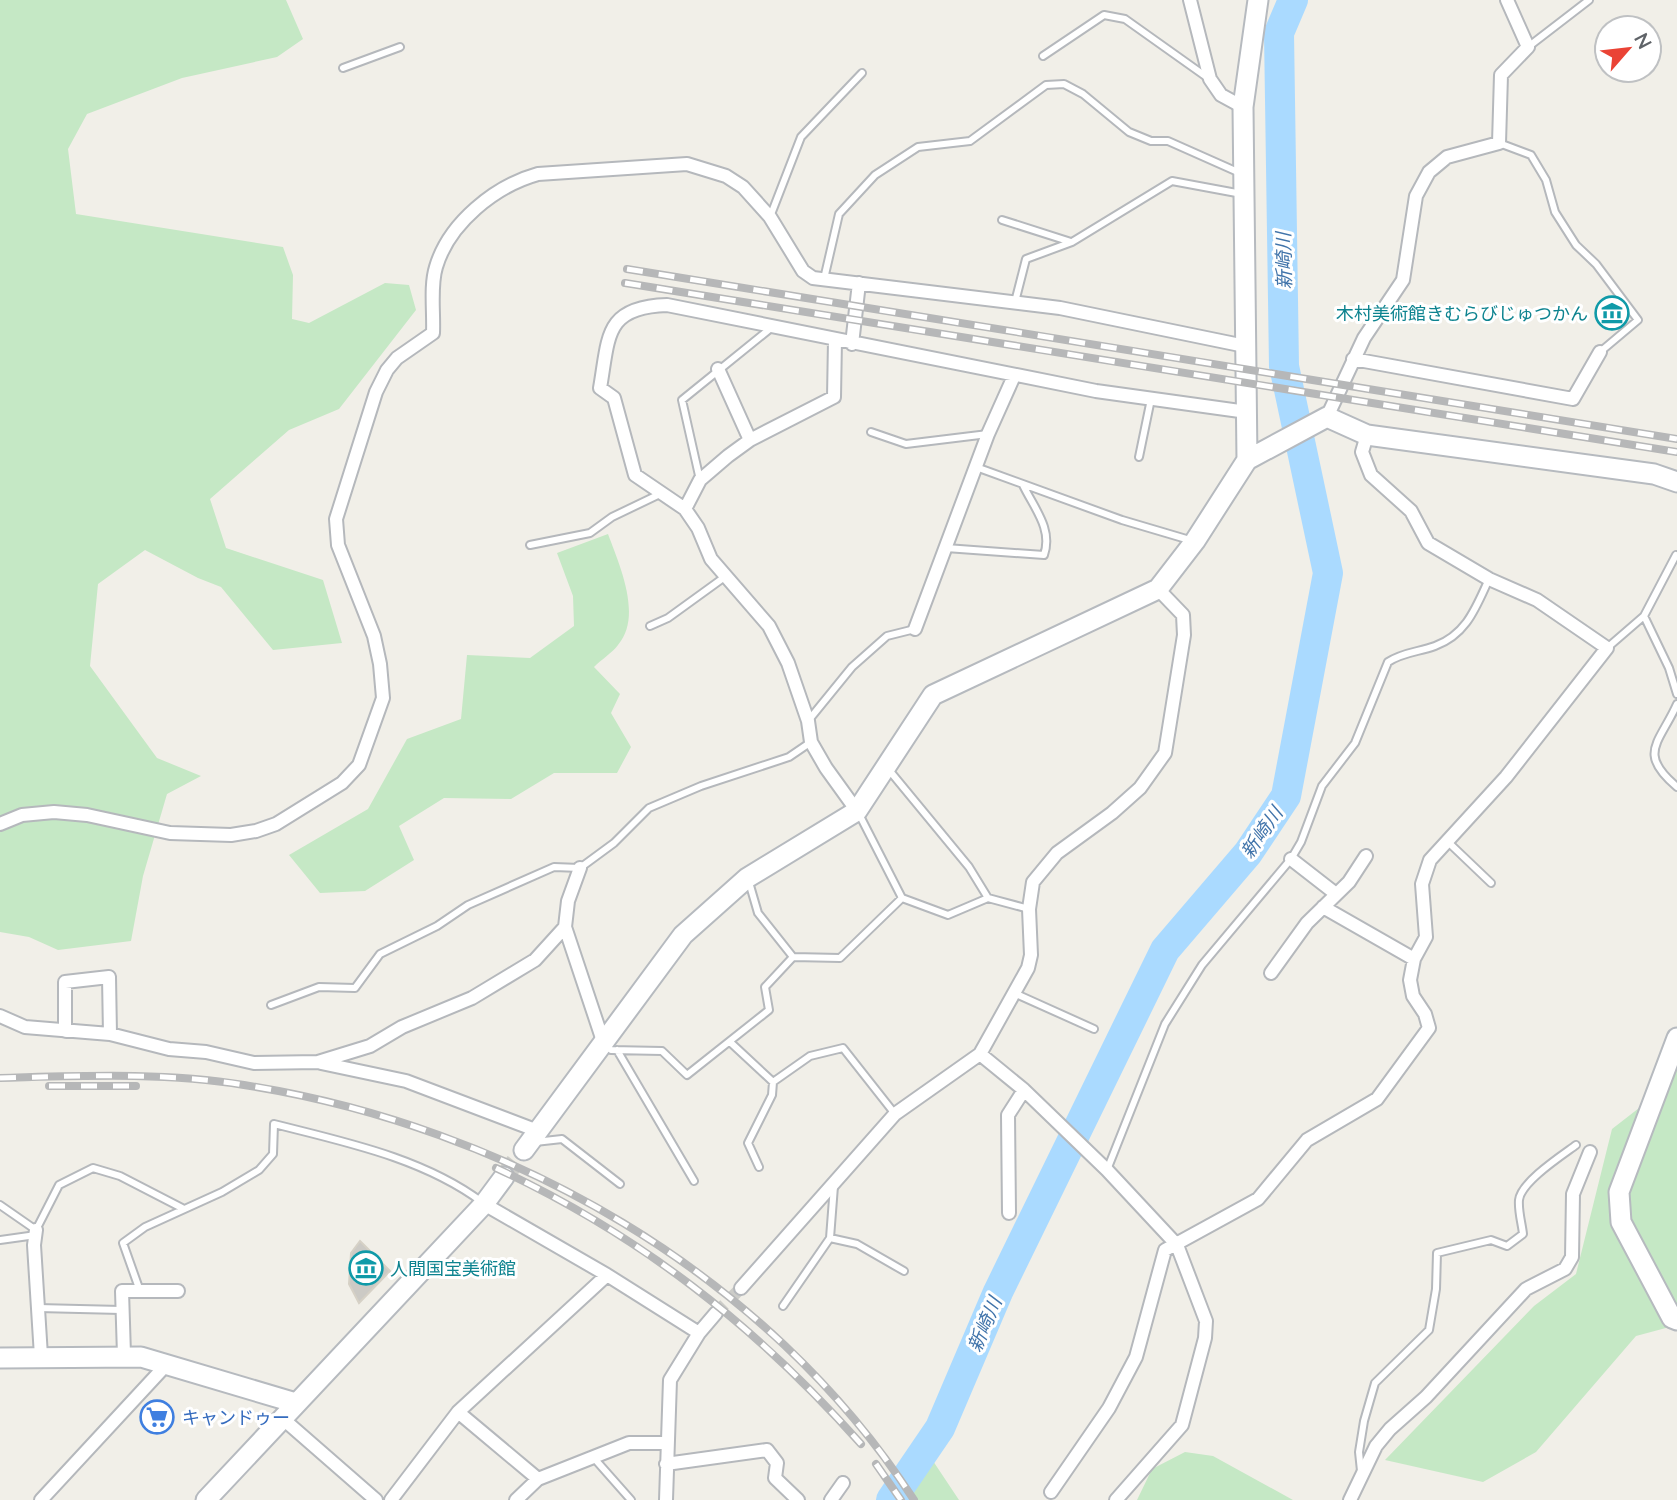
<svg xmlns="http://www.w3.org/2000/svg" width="1677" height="1500" font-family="Lato,'Noto Sans JP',sans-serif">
  <rect width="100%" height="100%" fill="#f1efe8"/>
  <!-- green -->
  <path fill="#c5e8c5" d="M0 0H286L303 39 277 57 182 78 87 114 68 149 76 214 283 247 293 275 292 319 309 323 385 283 409 285 416 310 339 409 289 430 210 499 226 548 323 580 342 643 273 650 221 587 198 578 145 550 98 584 90 666 157 758 201 776 167 794 143 876 131 941 58 950 29 937 0 932Z
    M608 534C619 564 643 616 618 645 612 653 602 659 594 667L620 694 611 713 631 747 617 773H554L511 799 444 798 399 826 414 860 365 891 320 893 289 855 368 809 407 739 461 719 467 655 530 658 574 626 573 596 557 553Z
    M1677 1068V1325L1636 1336 1536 1452 1483 1482 1385 1460 1534 1306 1576 1274 1612 1129 1670 1084Z
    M1185 1452 1213 1456 1293 1500H1137L1152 1469Z
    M933 1461 959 1500H906Z"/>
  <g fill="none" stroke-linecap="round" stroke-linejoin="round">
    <!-- river -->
    <path stroke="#aadaff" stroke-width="30" d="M891 1500 940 1428 998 1292 1165 950 1248 853 1286 796 1328 573 1284 366 1279 33 1293 0"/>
  </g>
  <!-- building -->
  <path fill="#cccac5" stroke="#d6d1c6" stroke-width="2" d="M360 1241 390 1271 359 1303 349 1284 351 1253Z"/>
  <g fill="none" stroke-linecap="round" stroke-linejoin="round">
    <!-- street-tunnel -->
    <path stroke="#ccccc8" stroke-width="12" stroke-dasharray="12 6" stroke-linecap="butt" d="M716 1313 741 1288"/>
    <!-- secondary-tunnel -->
    <path stroke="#ccccc8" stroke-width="19" stroke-dasharray="19 10" stroke-linecap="butt" d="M504 1177 524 1150"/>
    <defs>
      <path id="lane" d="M1528 47 1589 0
        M1043 56 1104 15 1125 19 1208 78
        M343 68 400 47
        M1499 143 1531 155 1546 180 1555 212 1576 245 1596 264 1638 320 1600 352
        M770 217 801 137 862 73
        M1002 220 1071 242
        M824 279 839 214 875 175 918 147 970 141 1046 85 1064 84 1083 94 1129 132 1151 141H1168L1240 173
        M1015 302 1026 259 1072 242 1172 181 1242 194
        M871 432 906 444 988 434
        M1139 457 1151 399
        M976 467 1122 520 1193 541
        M700 480 682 400 771 328
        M530 545 590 533 612 517 662 493
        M946 548 1044 555C1053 529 1034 508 1023 485
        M1644 616 1669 668 1677 694
        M650 626 668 618 726 576
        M1607 648 1644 616 1676 555
        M1677 704C1659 744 1637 753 1677 787
        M808 721 852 667 887 636 915 629
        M889 770 969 867 988 898
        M858 812 902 898 948 915 988 898 1029 909
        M1447 841 1491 883
        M749 882 758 913 793 957 840 958 902 898
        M1014 993 1094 1029
        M271 1005 319 987 355 988 380 954 437 926 468 905 554 867 580 868 614 843 649 808 701 786 789 757 811 742
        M730 1042 773 1082 810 1056 843 1048 895 1114
        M604 1044 611 1050 662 1051 687 1075 769 1010 765 987 793 957
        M617 1050 694 1181
        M535 1142 562 1139 620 1184
        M759 1167 748 1143 772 1095 773 1082
        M1107 1170 1165 1024 1202 965 1291 859 1301 842 1322 786 1355 743 1388 662C1403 652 1419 652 1435 646 1467 634 1476 607 1489 579
        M0 1205 36 1230 59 1185 93 1168 120 1176 182 1208
        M830 1238 857 1244 904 1271
        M0 1240 36 1235
        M140 1291 123 1243 145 1227 222 1192 259 1170 273 1154 274 1124C345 1142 423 1158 482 1202
        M783 1306 830 1238 834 1186
        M38 1308 121 1310
        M593 1457 631 1500
        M1361 1471 1359 1452 1364 1421 1375 1383 1429 1330 1436 1289 1437 1253 1491 1240 1507 1246 1523 1234C1522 1224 1518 1211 1519 1200 1521 1182 1561 1156 1576 1145"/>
      <path id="street" d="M1190 0 1210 79 1221 95 1243 107
        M852 344 859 283
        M1353 359 1573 399 1600 352
        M718 369 750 440
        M1327 417 1364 338 1403 280 1416 196 1429 172 1447 157 1499 143 1501 75 1528 47 1507 0
        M685 509 700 480 728 456 750 440 834 397 835 340
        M915 629 988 434 1014 376
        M857 811 826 768 811 742 808 721 788 663 769 626 711 559 698 528 685 509 635 475 614 398 600 388C609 337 604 307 667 305L1096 391 1247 412
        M0 824 22 815 54 812 87 815 170 833 231 835 256 831 276 824 342 783 359 765 383 698 380 664 374 636 338 545 336 519 376 392 387 370 397 358 433 333C434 312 430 286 436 267 449 223 495 186 538 174L687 164 726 176 743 187 770 217 803 271 813 278 1060 308 1245 346
        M1291 859 1336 894
        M580 868 568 901 565 927 604 1044
        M1323 907 1414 959
        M1271 973 1307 923 1349 882 1366 856
        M0 1016 25 1027 110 1034 169 1049 206 1052 254 1063 318 1062 370 1046 402 1027 472 998 535 960 565 927
        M65 1031V982L109 977 110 1034
        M980 1054 1024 1090 1107 1170 1177 1245 1206 1321 1205 1338 1182 1425 1116 1500
        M321 1063 406 1081 538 1131
        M484 1204 607 1275 699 1333
        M1009 1213 1008 1115 1024 1090
        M36 1230 34 1245 41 1356
        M741 1288 895 1114 980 1054 1028 968 1031 955 1029 909 1033 882 1057 853 1112 813 1140 788 1165 753 1184 635 1183 615 1158 589
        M124 1355 122 1291H178
        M458 1412 538 1479
        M282 1418 376 1500
        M666 1464 767 1450 777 1463 775 1478 798 1500
        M1051 1492 1109 1408 1136 1357 1165 1250 1258 1199 1307 1140 1377 1099 1429 1028 1425 1014 1413 996 1410 980 1414 959 1426 937 1422 884 1430 860 1506 777 1607 648 1537 600 1489 579 1428 543 1411 511 1371 475 1362 452 1367 435
        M41 1500 167 1364
        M391 1500 458 1412 607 1275
        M516 1500 538 1479 629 1443H666
        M666 1500 670 1380 699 1333 716 1313
        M831 1500 843 1483
        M1350 1500 1376 1446 1390 1429 1426 1397 1526 1289 1565 1269 1572 1257 1573 1194 1590 1152"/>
      <path id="secondary" d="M1247 460 1327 417 1367 435 1654 474 1677 482
        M1677 1038 1619 1192 1621 1222 1672 1318 1677 1320
        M524 1150 683 935 747 878 857 811 933 695 1158 589 1195 541 1247 460 1243 107 1258 0
        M0 1358 141 1357 296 1403
        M206 1500 484 1204 504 1177"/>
    </defs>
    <!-- lane casing -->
    <use href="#lane" stroke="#b5b8bc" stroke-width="10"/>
    <!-- street casing -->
    <use href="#street" stroke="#b5b8bc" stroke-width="16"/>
    <!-- secondary casing -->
    <use href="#secondary" stroke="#b6babf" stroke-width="23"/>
    <!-- lane -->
    <use href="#lane" stroke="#fff" stroke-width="6"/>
    <!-- street -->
    <use href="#street" stroke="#fff" stroke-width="12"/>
    <!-- secondary -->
    <use href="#secondary" stroke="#fff" stroke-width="19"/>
    <defs>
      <path id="rail" d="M627 269 1677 439
        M625 283 1677 452
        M0 1078C81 1076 163 1072 244 1085 508 1126 767 1273 914 1500
        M49 1086H136
        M496 1168C640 1235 755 1325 861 1444
        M876 1464 901 1500"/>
    </defs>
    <!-- rail casing -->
    <use href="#rail" stroke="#b6b7b8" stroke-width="8"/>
    <!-- rail -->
    <use href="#rail" stroke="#fff" stroke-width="5" stroke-dasharray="16" stroke-linecap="butt"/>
  </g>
  <!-- icons -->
  <defs>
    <symbol id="museum-ring" viewBox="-11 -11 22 22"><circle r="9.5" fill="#fff" stroke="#0f9aa8" stroke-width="1.5"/><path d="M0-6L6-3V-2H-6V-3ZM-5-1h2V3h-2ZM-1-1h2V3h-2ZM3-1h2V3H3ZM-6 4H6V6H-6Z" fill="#0f9aa8"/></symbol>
    <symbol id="supermarket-ring" viewBox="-11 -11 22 22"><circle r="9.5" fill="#fff" stroke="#3f7fe0" stroke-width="1.5"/><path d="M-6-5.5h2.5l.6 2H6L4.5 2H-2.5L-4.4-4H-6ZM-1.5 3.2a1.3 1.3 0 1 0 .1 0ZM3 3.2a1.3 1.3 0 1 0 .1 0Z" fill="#3f7fe0"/></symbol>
  </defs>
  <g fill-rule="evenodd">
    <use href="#museum-ring" x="1593" y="294" width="38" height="38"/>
    <use href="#museum-ring" x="347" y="1249" width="38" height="38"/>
    <use href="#supermarket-ring" x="138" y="1398" width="38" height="38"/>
  </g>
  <g text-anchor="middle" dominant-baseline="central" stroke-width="6" stroke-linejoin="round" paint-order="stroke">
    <!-- culture labels -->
    <g font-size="18" fill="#0d838f" stroke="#fff" text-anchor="end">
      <text x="1588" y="313">木村美術館きむらびじゅつかん</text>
      <text x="390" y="1268" text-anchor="start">人間国宝美術館</text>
    </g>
    <!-- shop labels -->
    <g font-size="18" fill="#366cbe" stroke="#fff" text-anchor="start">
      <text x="182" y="1417">キャンドゥー</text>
    </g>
    <!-- water labels -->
    <g font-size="19" font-style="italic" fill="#4174aa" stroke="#fff">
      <text transform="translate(1283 261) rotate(-91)">新崎川</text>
      <text transform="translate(1261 832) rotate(-55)">新崎川</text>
      <text transform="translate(984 1324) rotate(-67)">新崎川</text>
    </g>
  </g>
  <!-- north arrow -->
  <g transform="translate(1628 49) rotate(62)"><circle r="33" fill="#ffffff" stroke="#bfc1c3" stroke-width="2"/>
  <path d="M0-5L12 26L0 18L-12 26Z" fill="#ea4335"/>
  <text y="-10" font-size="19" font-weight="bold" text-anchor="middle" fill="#5f6368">N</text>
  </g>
</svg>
